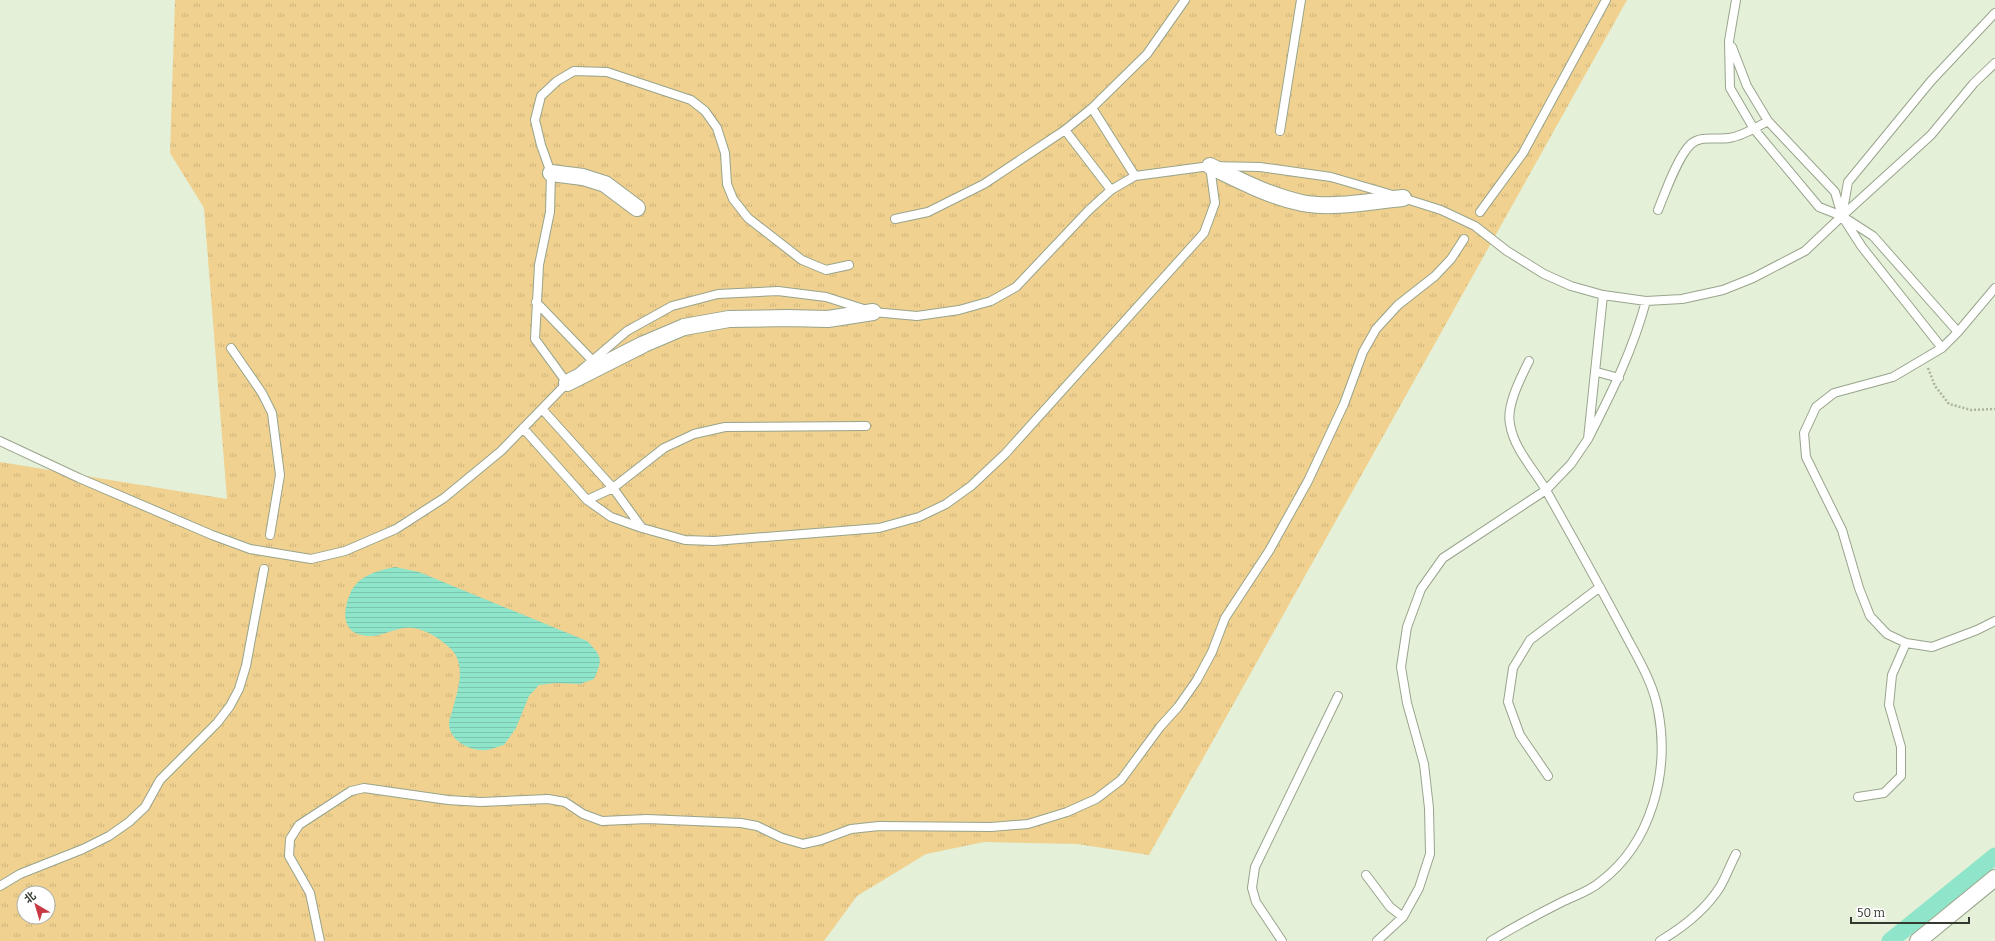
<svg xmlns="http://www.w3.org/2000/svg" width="1995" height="941" font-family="Bitter,'Noto Sans SC',serif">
  <defs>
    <pattern id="grass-tufts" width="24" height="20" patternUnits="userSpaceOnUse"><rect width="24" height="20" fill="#f0d18f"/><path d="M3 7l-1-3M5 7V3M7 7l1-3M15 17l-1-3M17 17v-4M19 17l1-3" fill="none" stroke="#ceb47c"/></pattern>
    <pattern id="water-rules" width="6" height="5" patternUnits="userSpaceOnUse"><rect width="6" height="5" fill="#8fe5ca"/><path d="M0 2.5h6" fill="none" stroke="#7cc5ae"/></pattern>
  </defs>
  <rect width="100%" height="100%" fill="#e4f0d8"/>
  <!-- grass -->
  <path fill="url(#grass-tufts)" fill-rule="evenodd" d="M175 0H1627L1149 855 1077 844 984 842 926 854 857 896 824 941H0V462L227 499 204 208 170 153ZM24 893H48V917H24Z"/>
  <!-- water -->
  <path fill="url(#water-rules)" d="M395 567 419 572 587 641C602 656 603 659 594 679L580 684 556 683 539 685 529 696 516 728 504 745C499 746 493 749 487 750 471 752 449 741 449 723 449 719 452 713 453 708 458 690 466 666 452 650 442 640 428 630 413 628 398 626 386 635 372 636 343 637 341 615 350 594 358 575 377 571 395 567Z"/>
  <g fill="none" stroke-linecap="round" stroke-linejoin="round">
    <!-- canal -->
    <path stroke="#8fe5ca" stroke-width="17" d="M1890 941 1995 856"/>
    <defs>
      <path id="service" d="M1736 0 1729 41 1730 88 1754 129 1819 207 1842 216 1873 236 1958 332
        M1995 13 1931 81 1848 182 1842 216 1931 135 1974 83 1995 63
        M1732 47 1747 86 1768 121 1835 192 1842 216 1862 247 1942 348
        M1092 108 1135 176
        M1065 130 1111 190
        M1280 131 1301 0
        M1658 210C1665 193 1678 156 1691 144 1701 135 1717 140 1729 138 1743 136 1757 127 1768 121
        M1480 212 1523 153 1606 0
        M895 219 928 212 984 184 1065 130 1092 108 1147 54 1185 0
        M1995 288 1958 332 1942 348 1893 377 1834 393 1816 407 1804 433 1806 457 1842 530 1859 588 1870 616 1887 634 1906 643 1932 647 1977 630 1995 621
        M1603 295 1588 439C1611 394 1633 350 1646 301
        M536 302 591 359
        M231 348 262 393 272 413 280 475 270 535
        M579 372 627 331 672 306 718 294 778 291 826 297 873 312 917 316 959 310 991 301 1016 287 1089 210 1111 190 1135 176 1210 166 1260 167 1331 177 1403 198 1441 210 1475 226 1507 251 1544 274 1571 286 1603 295 1646 301 1682 299 1723 290 1753 278 1805 251 1842 216
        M1597 372 1619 378
        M567 383 535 339 539 265 550 212 551 173 541 145 535 120 541 96 557 81 574 71 607 72 691 100 705 111 717 128 725 153 727 184 733 199 748 218 802 260 826 270 849 265
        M523 428 587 500 611 517 642 528 613 488 542 409
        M0 441 79 478 212 535 250 549 311 559 345 551 396 529 444 498 501 451 569 381
        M587 500 613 488 664 448 694 434 725 427 866 426
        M642 528 685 540 714 541 879 528 919 517 946 504 971 486 1005 454 1204 233 1215 203 1210 166
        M1548 776 1520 735 1508 702 1513 668 1530 640 1600 587
        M1858 797 1884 793 1901 776V747L1889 705 1892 675 1906 643
        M1366 875 1390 907 1403 917
        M0 886 20 874 83 849 109 836 129 822 145 807 160 780 217 723 230 706 239 689 246 666 264 569
        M320 941 310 893 289 856 290 839 299 825 351 791 364 788 448 800 481 802 548 799 565 802 583 814 602 821 647 819 741 823 757 826 782 838 803 844 821 840 851 829 879 826 991 827 1028 824 1067 812 1096 799 1121 780 1160 727 1178 707 1197 680 1212 652 1225 618 1269 551 1308 481 1344 404 1363 352 1376 329 1398 305 1435 276 1451 259 1464 239
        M1282 941 1256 902 1252 888 1255 867 1338 696
        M1377 941 1403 917 1419 888 1430 854 1429 808 1424 764 1407 703 1401 667 1407 627 1421 589 1443 558 1546 490 1571 464 1588 439
        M1491 941C1514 927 1538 914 1562 902 1574 896 1590 891 1600 882 1652 843 1670 771 1658 710 1653 682 1637 657 1624 632 1599 585 1573 538 1547 492 1535 470 1514 450 1510 424 1506 406 1521 377 1529 361
        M1660 941C1682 928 1706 909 1720 887 1726 877 1730 865 1736 854"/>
      <path id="minor" d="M1210 166C1239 180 1269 196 1302 203 1334 209 1371 201 1403 198
        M551 173 583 177 605 184 637 208
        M567 383 644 344 684 327 729 319 787 318 828 319 873 312
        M1918 941 1995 878"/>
    </defs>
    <!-- service casing -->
    <use href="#service" stroke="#98a48c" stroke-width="10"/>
    <!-- minor casing -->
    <use href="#minor" stroke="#98a48c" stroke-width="18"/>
    <!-- path -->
    <path stroke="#aab4a1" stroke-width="2.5" stroke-dasharray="2 2" stroke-linecap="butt" d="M1928 368 1935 386 1949 404 1971 410 1995 409"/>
    <!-- service -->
    <use href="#service" stroke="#fff" stroke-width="8"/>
    <!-- minor -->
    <use href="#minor" stroke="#fff" stroke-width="16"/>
  </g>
  <!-- north arrow -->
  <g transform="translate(36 905) rotate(322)"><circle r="19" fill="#ffffff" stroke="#aeb0ac"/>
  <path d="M0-3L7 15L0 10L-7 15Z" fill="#c83845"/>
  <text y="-6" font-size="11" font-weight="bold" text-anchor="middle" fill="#34392f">北</text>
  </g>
  <!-- scale -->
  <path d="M1851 917v6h118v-6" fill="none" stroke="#34392f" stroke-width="2"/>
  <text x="1857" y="917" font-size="12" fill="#34392f" stroke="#ffffff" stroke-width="3" paint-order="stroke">50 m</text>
</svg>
